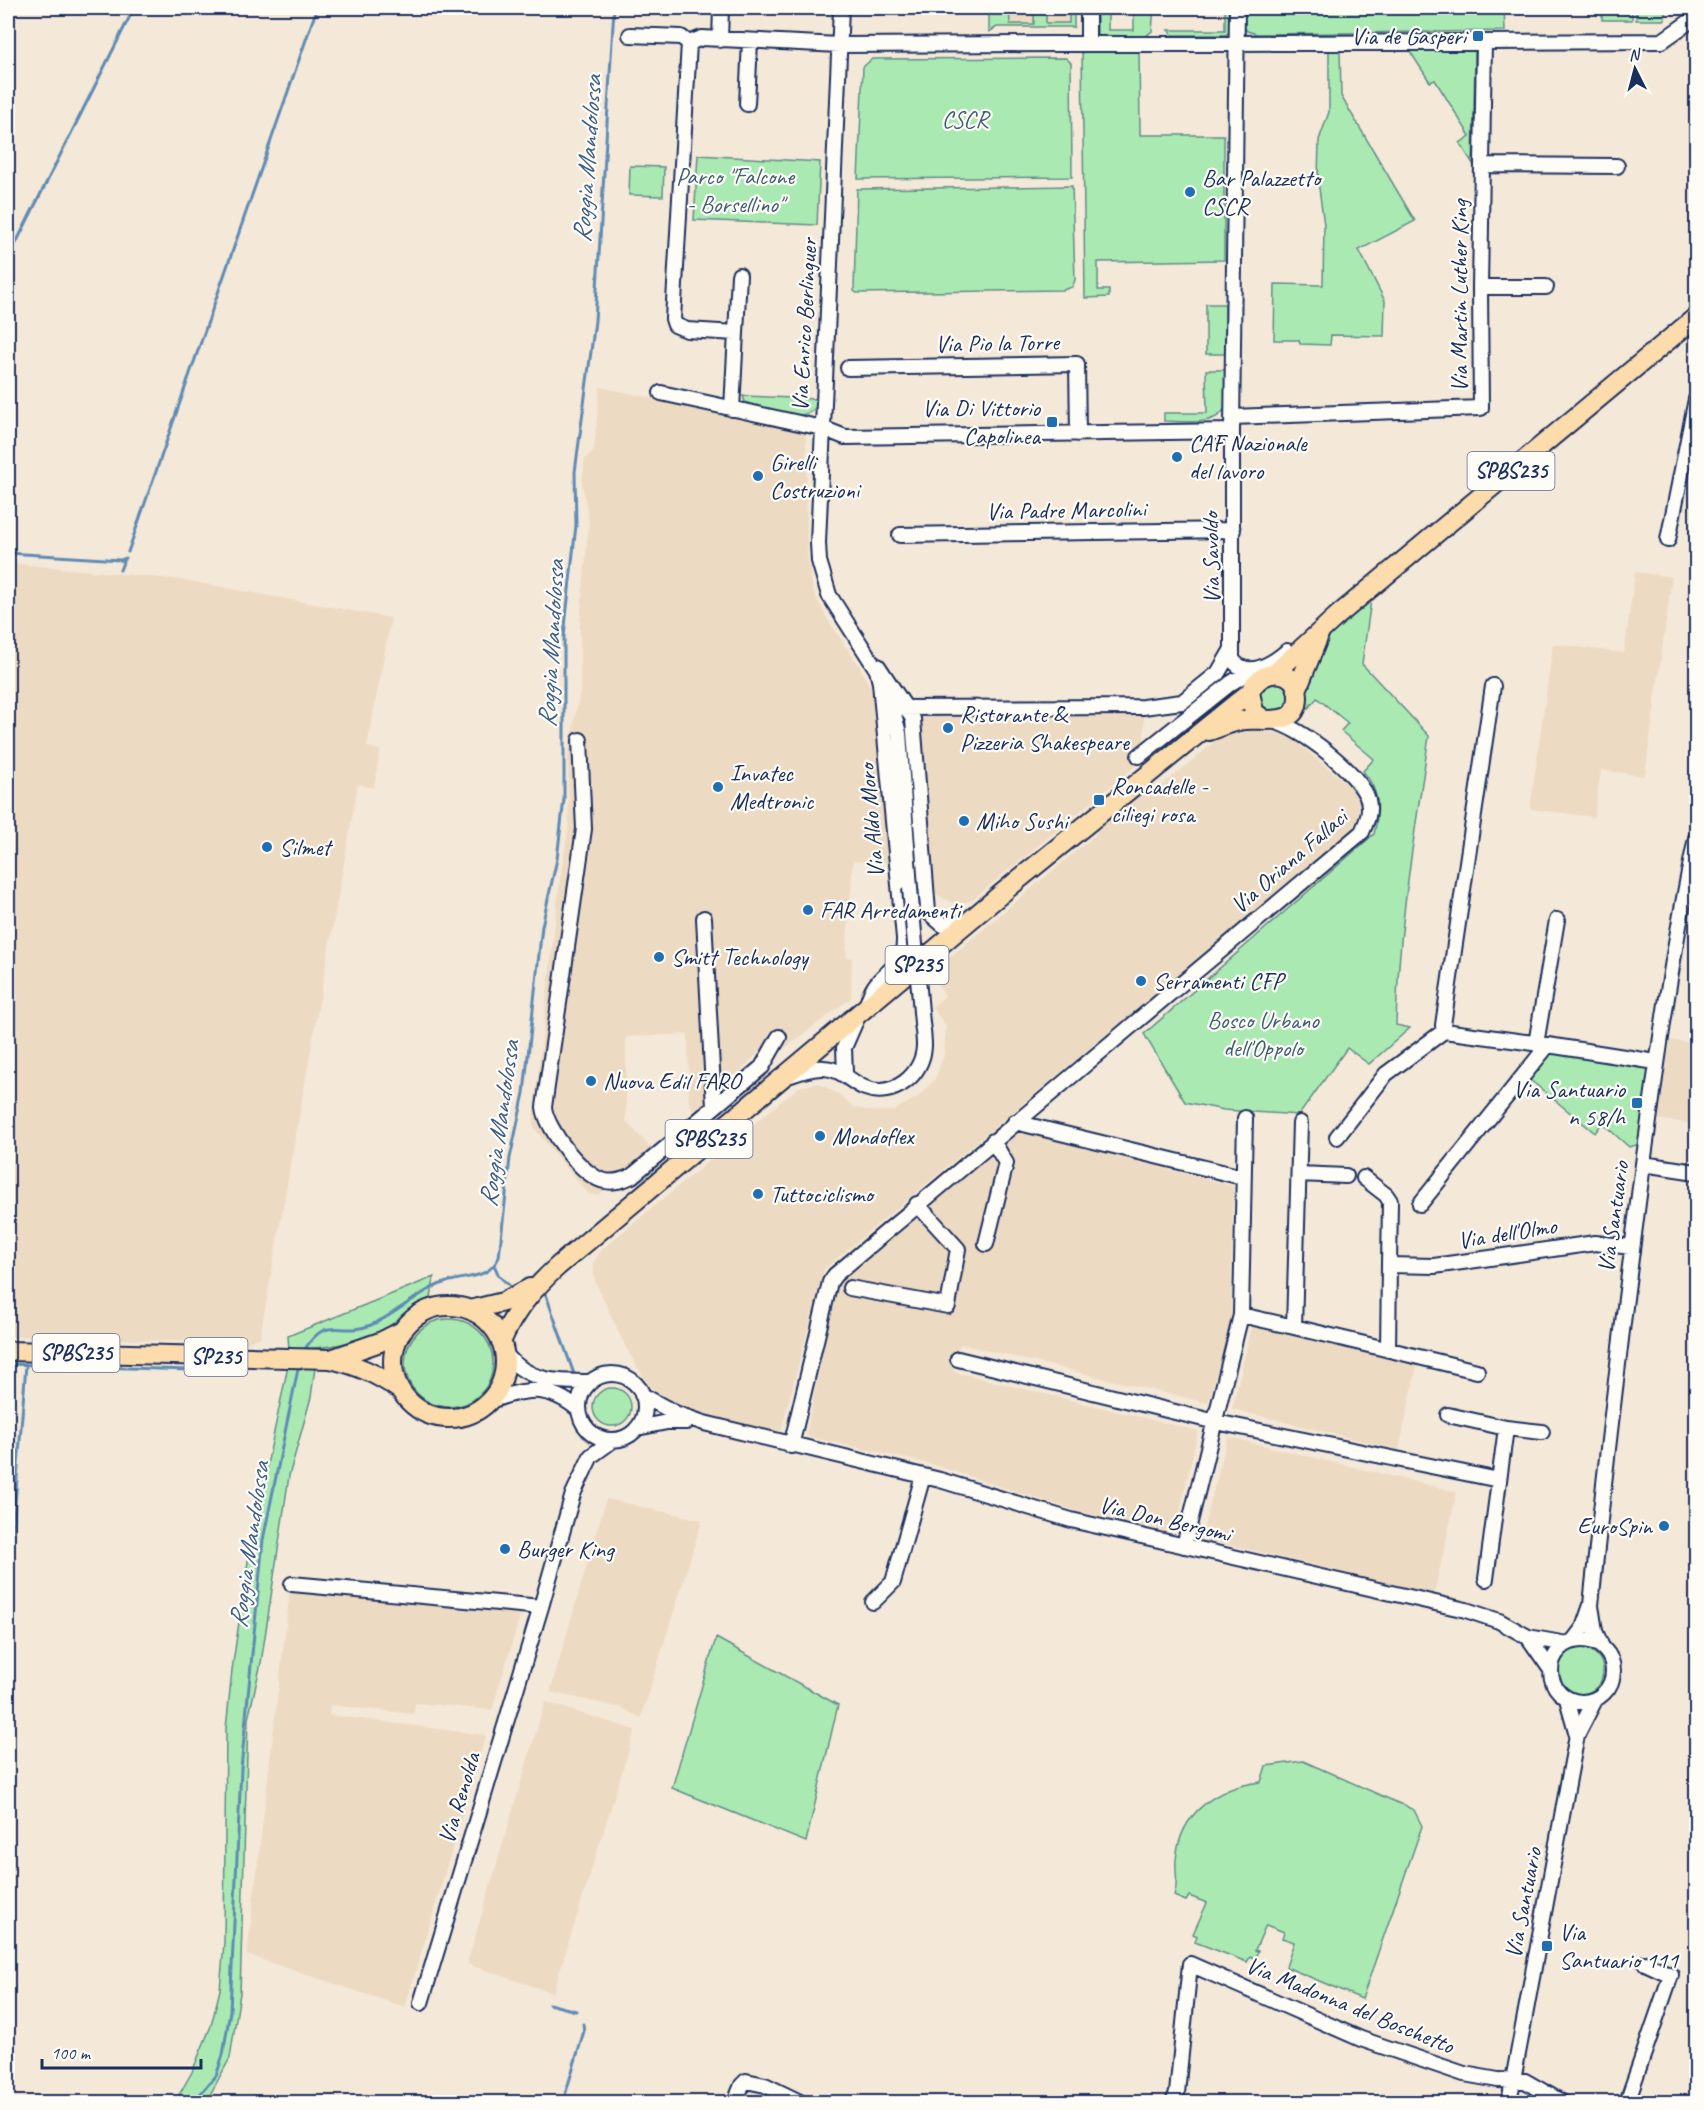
<svg xmlns="http://www.w3.org/2000/svg" width="1704" height="2110" font-family="Caveat,sans-serif">
  <rect width="100%" height="100%" fill="#f4e8d8"/>
  <filter id="ink" filterUnits="userSpaceOnUse"><feTurbulence type="fractalNoise" baseFrequency=".0167" numOctaves="2"/><feDisplacementMap in="SourceGraphic" scale="12" xChannelSelector="R" yChannelSelector="G"/><feConvolveMatrix kernelMatrix="1 2 1 2 8 2 1 2 1" color-interpolation-filters="sRGB"/></filter>
  <g filter="url(#ink)">
    <!-- built -->
    <path fill="#eddac2" d="M997 8H1074V27H997Z
      M600 387 806 430 807 553 813 591 828 620 860 667 872 692 889 863 853 861 846 957 852 958 851 998 784 1049 777 1033 697 1117 689 1103 688 1034 626 1037V1121L655 1153 598 1195 589 1194 583 1188 534 1128 533 1118 560 880 569 824 568 754 580 692V624L589 521 582 483 585 459 594 450Z
      M8 563 183 580 391 618 367 747 380 750 374 788 358 784 260 1337 247 1343 8 1336Z
      M1635 572 1672 577 1645 776 1601 770 1594 817 1530 809 1553 644 1624 653Z
      M1144 713V759L972 900 961 903 950 902 936 894 921 717Z
      M1243 729 1287 734 1347 784 1356 794 1359 806 1358 820 1350 832 824 1269 780 1434 683 1409 650 1387 626 1348 595 1281 593 1264 602 1249 799 1087 818 1083 840 1095 853 1107 871 1111H894L919 1096 935 1079 944 1055 946 1026 932 1007 945 996 930 974 1095 835 1102 824 1144 788 1157 790 1225 733Z
      M1671 1040 1696 1044V1124L1656 1119Z
      M1017 1131 1233 1186 1231 1324 1208 1403 960 1344 954 1372 1198 1431 1175 1533 1080 1512 934 1465 806 1436 835 1291 843 1275Z
      M1252 1325 1418 1361 1399 1450 1232 1409Z
      M1228 1437 1457 1492 1434 1594 1201 1538Z
      M606 1499 702 1520 641 1718 622 1708 550 1692Z
      M290 1591 521 1613 492 1710 415 1703 414 1714 330 1705 329 1715 486 1735 405 2007 247 1955Z
      M545 1702 635 1730 553 1993 467 1964Z"/>
    <!-- green -->
    <path fill="#aaeab2" stroke="#628c88" stroke-width="1.5" d="M993 8H1009L1010 24H1034V13H1046V23H1069V8H1074V27H997L989 32V13H993Z
      M1097 8H1108V30H1134V8H1154L1152 31 1146 36H1097Z
      M1225 8H1231V31L1225 35H1173L1168 30H1225Z
      M1244 8H1504L1505 31 1257 34 1247 31 1244 27Z
      M1602 8H1632V20H1602Z
      M1636 8H1665V20H1636Z
      M1082 49H1139L1140 135H1224V260L1098 262V290H1109V297L1085 298Z
      M1472 49 1475 51 1473 164 1460 143 1470 136 1435 80 1430 82 1409 50Z
      M1329 50H1340L1341 96 1415 221 1359 250 1385 301 1384 336 1331 335 1330 345 1300 344 1299 340H1274L1275 284 1323 285 1324 225 1318 181 1319 140 1329 112Z
      M1066 58 1071 63 1072 177 858 179 863 67 872 59Z
      M698 155 820 162 817 225 694 220Z
      M630 166 664 167 663 196 629 195Z
      M1072 186 1075 280 1072 287 1063 290 857 293 854 291 857 189Z
      M1206 304H1225V354H1206Z
      M1206 370H1226C1226 380 1228 394 1226 404 1221 428 1181 421 1164 421V413H1207Z
      M743 396 818 399C817 428 761 411 745 402Z
      M1368 599 1371 600 1362 664 1429 736C1415 832 1398 927 1396 1025L1410 1028 1369 1064 1347 1048 1299 1115 1224 1110 1185 1102 1144 1034 1374 834C1380 809 1380 792 1363 771L1374 759 1341 731 1348 723 1317 698 1303 714 1305 691 1328 634Z
      M1259 697a15 15 0 1 1 30 0a15 15 0 1 1-30 0Z
      M1553 1050 1650 1066 1641 1144 1629 1147 1602 1123 1595 1133 1529 1079Z
      M434 1277 431 1298C414 1304 404 1317 389 1326 360 1344 322 1349 289 1349L288 1336Z
      M405 1363a44 44 0 1 1 88 0a44 44 0 1 1-88 0Z
      M288 1366 315 1368 311 1397 289 1476 261 1663 248 1719 240 1993 230 2058 206 2102H175L192 2072 211 2026 220 1990 224 1943 226 1729 232 1670 251 1541Z
      M593 1407a19 19 0 1 1 38 0a19 19 0 1 1-38 0Z
      M716 1638 838 1705 806 1842 672 1788Z
      M1557 1671a23 23 0 1 1 46 0a23 23 0 1 1-46 0Z
      M1303 1761 1414 1810 1422 1826 1362 1999 1286 1967 1294 1942 1282 1938 1284 1932 1266 1925 1255 1950 1258 1951 1255 1958 1250 1957 1247 1962 1195 1942 1197 1936 1193 1934 1207 1903 1189 1896 1186 1901 1174 1896C1179 1881 1175 1875 1176 1860 1180 1812 1217 1787 1261 1782L1266 1766Z"/>
    <g fill="none" stroke-linecap="round" stroke-linejoin="round">
      <!-- stream -->
      <path stroke="#5f8bb4" stroke-width="3" d="M8 259 134 8
        M128 552 317 8
        M8 553 121 560 126 558
        M120 570 124 560
        M495 1267 499 1276 512 1288
        M546 1295 574 1374
        M303 1352C327 1312 339 1338 371 1325 396 1315 417 1292 444 1283 465 1275 489 1280 499 1257L510 1158 524 1093 542 926 557 859 564 799V636L576 525 575 472 595 321 614 8
        M8 1364 189 1370
        M8 1592 26 1365
        M549 2004 576 2011
        M193 2102 216 2076 223 2055 230 2011 241 1769 263 1540 299 1364
        M563 2102 584 2031 583 2024"/>
      <defs>
        <path id="minor" d="M841 8 818 543 819 561 829 595 877 670 880 683 904 938C905 969 885 968 873 989 870 994 868 1001 866 1007
          M1088 8V43
          M630 35 681 37 689 43 702 38 839 45 1662 41 1696 17
          M720 40 721 8
          M689 43 673 319 675 325 687 330 736 333 732 409
          M747 104 750 41
          M1483 165 1617 166
          M1480 287H1546
          M736 333 739 275
          M848 368 1077 364 1078 434
          M661 393 822 428 845 437 1232 431 1237 8
          M1232 417 1481 408 1480 287 1484 42
          M1232 431V658
          M900 535 1233 530
          M1668 540 1696 399
          M1232 659C1247 681 1273 663 1287 651
          M878 666 913 719 928 912 943 925 967 922
          M890 700 899 733 910 888
          M884 713 893 708 1143 707 1182 702 1218 673 1232 649
          M580 740 584 829 544 1107C546 1129 583 1177 605 1181 615 1183 623 1180 632 1176L762 1067 779 1037
          M1139 756 1231 683 1254 669
          M704 918 714 1107
          M1536 1044 1557 920
          M1548 1045 1656 1062
          M845 1073 844 1048 858 1016
          M788 1076C799 1072 812 1067 824 1068 842 1069 850 1082 865 1088 893 1099 923 1075 924 1046 924 1039 923 1030 922 1023
          M1015 1122 1242 1177
          M1337 1137 1386 1074 1444 1031
          M1643 1164 1696 1172
          M1299 1174 1346 1176
          M1364 1178 1386 1195 1390 1201 1389 1265 1434 1266 1595 1243 1632 1247
          M1420 1204 1548 1045 1444 1031 1443 1025 1493 686
          M986 1244 1006 1163 993 1141
          M850 1288 948 1306 958 1249 917 1204
          M1241 1315 1294 1327 1300 1123
          M1294 1327 1477 1371
          M1388 1350 1389 1265
          M505 1354C529 1382 555 1382 591 1382
          M958 1359 1216 1422 1499 1480
          M579 1407a33 33 0 1 1 66 0a33 33 0 1 1-66 0Z
          M642 1395 675 1413 704 1423 940 1480 1071 1520 1466 1610 1499 1621 1528 1637 1567 1644
          M490 1401C526 1388 548 1384 579 1410
          M1448 1415 1506 1428 1486 1579
          M637 1428 667 1422H687
          M1506 1428 1542 1432
          M791 1446 830 1282 835 1275 1362 832C1367 821 1371 812 1368 800 1360 773 1299 726 1272 721
          M1184 1546 1241 1315 1245 1118
          M292 1584 541 1607
          M873 1602 893 1582 923 1476
          M1591 1606 1595 1631 1602 1647
          M1528 1637 1551 1670
          M1551 1671a31 31 0 1 1 62 0a31 31 0 1 1-62 0Z
          M1573 1641 1583 1628 1591 1605C1606 1457 1624 1311 1643 1164 1658 1055 1673 946 1696 838
          M1567 1699 1577 1735
          M421 2003 541 1607 573 1494 591 1456 613 1440
          M735 2102 742 2085 746 2081 765 2085 800 2102
          M1173 2102 1177 2093 1190 1964 1361 2039 1464 2074 1498 2080 1525 2081 1562 2102
          M1509 2102 1577 1735 1595 1700
          M1627 2102 1671 1975 1645 1963"/>
        <path id="major" d="M1275 673 1337 616 1696 317
          M1297 690 1318 638
          M1209 731C1221 727 1233 721 1245 720 1264 718 1298 728 1298 697 1298 667 1261 666 1250 692L1254 712 1265 720
          M393 1362a56 56 0 1 1 112 0a56 56 0 1 1-112 0Z
          M470 1310 503 1302 530 1288
          M501 1342C514 1311 534 1288 558 1266L1019 879 1250 692
          M8 1351 330 1359C357 1365 377 1374 400 1390
          M331 1359 380 1342 402 1331"/>
      </defs>
      <!-- minor casing -->
      <use href="#minor" stroke="#1b2f5e" stroke-width="18"/>
      <!-- major casing -->
      <use href="#major" stroke="#1b2f5e" stroke-width="22"/>
      <!-- minor -->
      <use href="#minor" stroke="#fdfcf7" stroke-width="14"/>
      <!-- major -->
      <use href="#major" stroke="#fcdcac" stroke-width="18"/>
      <defs>
        <path id="minor-bridge" d="M910 888 922 1023"/>
      </defs>
      <!-- minor-bridge casing -->
      <use href="#minor-bridge" stroke="#1b2f5e" stroke-width="18" stroke-linecap="butt"/>
      <!-- minor-bridge -->
      <use href="#minor-bridge" stroke="#fdfcf7" stroke-width="14"/>
    </g>
  </g>
  <!-- markers -->
  <g fill="#1f6fb2" stroke="#fdfcf7" stroke-width="2">
    <rect x="1472" y="30" width="12" height="12" rx="3"/>
    <circle cx="1190" cy="192" r="6"/>
    <rect x="1046" y="416" width="12" height="12" rx="3"/>
    <circle cx="1177" cy="457" r="6"/>
    <circle cx="758" cy="476" r="6"/>
    <circle cx="948" cy="728" r="6"/>
    <circle cx="718" cy="787" r="6"/>
    <rect x="1093" y="794" width="12" height="12" rx="3"/>
    <circle cx="964" cy="821" r="6"/>
    <circle cx="267" cy="847" r="6"/>
    <circle cx="808" cy="910" r="6"/>
    <circle cx="659" cy="957" r="6"/>
    <circle cx="1141" cy="981" r="6"/>
    <circle cx="591" cy="1081" r="6"/>
    <rect x="1631" y="1097" width="12" height="12" rx="3"/>
    <circle cx="820" cy="1136" r="6"/>
    <circle cx="758" cy="1194" r="6"/>
    <circle cx="1664" cy="1526" r="6"/>
    <circle cx="505" cy="1549" r="6"/>
    <rect x="1541" y="1940" width="12" height="12" rx="3"/>
  </g>
  <g text-anchor="middle" dominant-baseline="central" stroke-width="4.5" stroke-linejoin="round" paint-order="stroke">
    <!-- shield labels -->
    <g fill="#fdfcf7" stroke="#5f6c8c" stroke-width="1.5">
      <rect x="1467.5" y="452" width="87" height="38" rx="4.5"/>
      <rect x="885.5" y="946" width="63" height="38" rx="4.5"/>
      <rect x="665.5" y="1120" width="87" height="38" rx="4.5"/>
      <rect x="32.5" y="1334" width="87" height="38" rx="4.5"/>
      <rect x="184.5" y="1338" width="63" height="38" rx="4.5"/>
    </g>
    <g font-size="22" font-weight="bold" fill="#1b2f5e">
      <text x="1511" y="471">SPBS235</text>
      <text x="917" y="965">SP235</text>
      <text x="709" y="1139">SPBS235</text>
      <text x="76" y="1353">SPBS235</text>
      <text x="216" y="1357">SP235</text>
    </g>
    <!-- poi labels -->
    <g font-size="24" fill="#1b2f5e" stroke="#fdfcf7" text-anchor="start">
      <text x="1466" y="36" text-anchor="end">Via de Gasperi</text>
      <text x="1202" y="178">Bar Palazzetto<tspan x="1202" dy="28">CSCR</tspan></text>
      <text x="1040" y="408" text-anchor="end">Via Di Vittorio<tspan x="1040" dy="28">Capolinea</tspan></text>
      <text x="1189" y="443">CAF Nazionale<tspan x="1189" dy="28">del lavoro</tspan></text>
      <text x="770" y="462">Girelli<tspan x="770" dy="28">Costruzioni</tspan></text>
      <text x="960" y="714">Ristorante &amp;<tspan x="960" dy="28">Pizzeria Shakespeare</tspan></text>
      <text x="730" y="773">Invatec<tspan x="730" dy="28">Medtronic</tspan></text>
      <text x="1111" y="786">Roncadelle -<tspan x="1111" dy="28">ciliegi rosa</tspan></text>
      <text x="976" y="821">Miho Sushi</text>
      <text x="279" y="847">Silmet</text>
      <text x="820" y="910">FAR Arredamenti</text>
      <text x="671" y="957">Smitt Technology</text>
      <text x="1153" y="981">Serramenti CFP</text>
      <text x="603" y="1081">Nuova Edil FARO</text>
      <text x="1625" y="1089" text-anchor="end">Via Santuario<tspan x="1625" dy="28">n 58/h</tspan></text>
      <text x="832" y="1136">Mondoflex</text>
      <text x="770" y="1194">Tuttociclismo</text>
      <text x="1652" y="1526" text-anchor="end">EuroSpin</text>
      <text x="517" y="1549">Burger King</text>
      <text x="1559" y="1932">Via<tspan x="1559" dy="28">Santuario 111</tspan></text>
    </g>
    <!-- park labels -->
    <g font-size="24" fill="#3f5e73" stroke="#fdfcf7">
      <text x="965" y="119">CSCR</text>
      <text x="735" y="176">Parco "Falcone<tspan x="735" dy="28">- Borsellino"</tspan></text>
      <text x="1263" y="1020">Bosco Urbano<tspan x="1263" dy="28">dell'Oppolo</tspan></text>
    </g>
    <!-- street labels -->
    <g font-size="24" fill="#1b2f5e" stroke="#fdfcf7">
      <text transform="translate(1459 296) rotate(-90)">Via Martin Luther King</text>
      <text transform="translate(804 325) rotate(-87)">Via Enrico Berlinguer</text>
      <text transform="translate(997 343) rotate(-1)">Via Pio la Torre</text>
      <text transform="translate(1066 510) rotate(-1)">Via Padre Marcolini</text>
      <text transform="translate(1211 558) rotate(-91)">Via Savoldo</text>
      <text transform="translate(871 821) rotate(-95)">Via Aldo Moro</text>
      <text transform="translate(1289 861) rotate(-41)">Via Oriana Fallaci</text>
      <text transform="translate(1613 1217) rotate(-82)">Via Santuario</text>
      <text transform="translate(1507 1233) rotate(-9)">Via dell'Olmo</text>
      <text transform="translate(1165 1519) rotate(13)">Via Don Bergomi</text>
      <text transform="translate(459 1798) rotate(-73)">Via Renolda</text>
      <text transform="translate(1523 1903) rotate(-79)">Via Santuario</text>
      <text transform="translate(1350 2005) rotate(22)">Via Madonna del Boschetto</text>
    </g>
    <!-- water labels -->
    <g font-size="26" font-style="italic" fill="#3d5d89" stroke="#fdfcf7">
      <text transform="translate(587 159) rotate(-86)">Roggia Mandolossa</text>
      <text transform="translate(551 644) rotate(-87)">Roggia Mandolossa</text>
      <text transform="translate(499 1124) rotate(-82)">Roggia Mandolossa</text>
      <text transform="translate(249 1545) rotate(-82)">Roggia Mandolossa</text>
    </g>
  </g>
  <!-- margin -->
  <rect width="1704" height="2110" fill="none" stroke="#fdfcf7" stroke-width="30"/>
  <rect x="15" y="15" width="1674" height="2080" fill="none" stroke="#1b2f5e" stroke-width="2" filter="url(#ink)"/>
  <!-- north arrow -->
  <g transform="translate(1635 69) rotate(354)" stroke="#fdfcf7" stroke-width="4.5" paint-order="stroke">
  <path d="M0-4.5L10 22L0 15L-10 22Z" fill="#1b2f5e"/>
  <text y="-9" font-size="16" font-weight="bold" text-anchor="middle" fill="#1b2f5e">N</text>
  </g>
  <!-- scale -->
  <path d="M42 2059v9h159v-9" fill="none" stroke="#1b2f5e" stroke-width="3"/>
  <text x="51" y="2059" font-size="18" fill="#1b2f5e" stroke="#fdfcf7" stroke-width="4.5" paint-order="stroke">100 m</text>
</svg>
